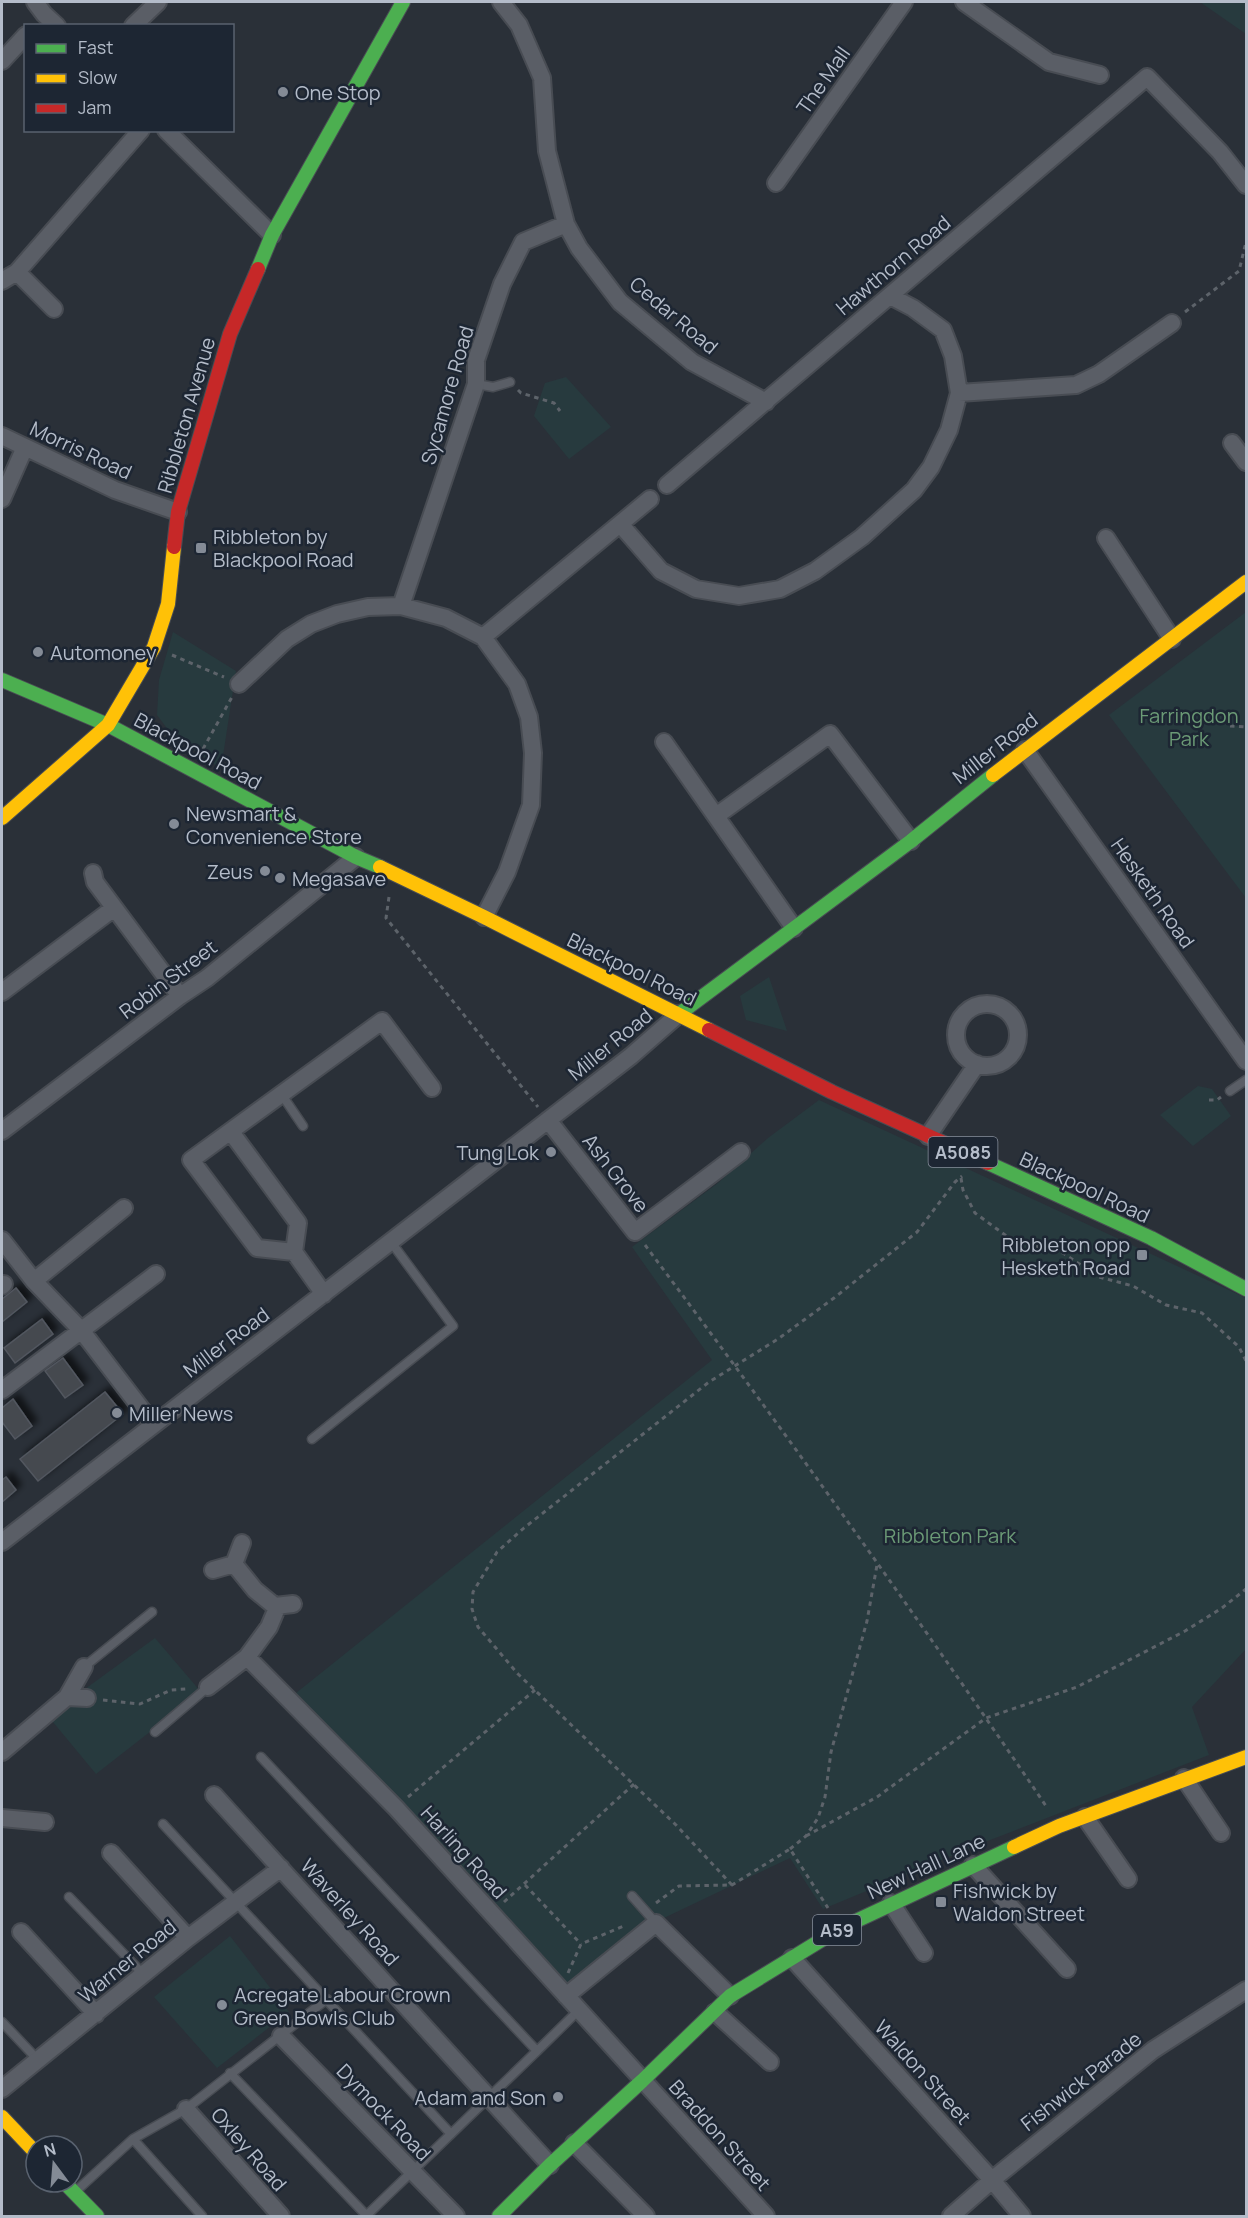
<svg xmlns="http://www.w3.org/2000/svg" width="1248" height="2218" font-family="Manrope,sans-serif">
  <defs>
    <filter id="shadow"><feDropShadow dx="5.5" dy="-5.5" stdDeviation="3" flood-color="#0009"/></filter>
  </defs>
  <rect width="100%" height="100%" fill="#2a3038"/>
  <!-- green -->
  <path fill="#273a3e" d="M1200 2H1246V34Z
    M566 377 611 427 569 459 534 416 545 383Z
    M1246 612V898L1109 715Z
    M173 632 236 671 221 769 172 735 157 715 159 680Z
    M769 977 787 1031 746 1020 740 996Z
    M1198 1086 1212 1089 1231 1116 1193 1146 1160 1115Z
    M819 1100 1246 1298V1649L1192 1707 1209 1755 985 1842 823 1909 790 1858 645 1927 567 1987 296 1693 712 1360 632 1247 718 1183 768 1138Z
    M155 1638 201 1692 96 1774 48 1716Z
    M230 1936 289 2012 217 2068 154 1997Z"/>
  <!-- building -->
  <path fill="#444950" stroke="#52575f" stroke-width="1.5" filter="url(#shadow)" d="M16 1288 27 1302 2 1322V1299Z
    M42 1319 53 1334 15 1363 4 1348Z
    M63 1358 83 1385 65 1398 45 1371Z
    M105 1392 123 1414 38 1481 20 1459Z
    M13 1399 32 1426 15 1439 2 1422V1408Z
    M6 1477 16 1490 2 1502V1480Z"/>
  <g fill="none" stroke-linecap="round" stroke-linejoin="round">
    <defs>
      <path id="lane" d="M476 384 493 387 510 382
        M1230 1091 1246 1080
        M282 1095 303 1126
        M312 1439 453 1326 391 1242
        M84 1667 152 1612
        M155 1732 208 1687
        M261 1757 537 2051 579 2010
        M163 1824 451 2134
        M632 1896 656 1923
        M69 1897 144 1975
        M2 2022 38 2060
        M230 2073 367 2216
        M133 2139 186 2109 327 1999
        M75 2192 133 2139 202 2216
        M366 2216 537 2051"/>
      <path id="street" d="M35 2 44 14 57 26
        M501 2 519 25 542 78 547 151 566 224 579 248 620 302 692 362 766 402
        M964 2 1049 62 1100 75
        M133 26 158 2
        M2 61 26 35
        M166 130 272 235
        M776 183 904 2
        M17 272 141 130
        M2 281 17 272 54 309
        M959 393 1076 385 1099 374 1172 323
        M2 436 115 490 178 512
        M1232 443 1246 462
        M667 485 1147 77 1220 152 1246 185
        M2 499 25 447
        M621 525 661 571 696 589 739 596 780 589 815 571 862 537 914 490 931 467 949 430 959 393 953 356 943 330 913 308 890 296
        M1106 538 1172 639
        M401 606 476 384V360L502 284 523 242 566 224
        M483 637 650 499
        M239 684 287 639 311 624 337 614 368 607 401 606 446 618 483 637 517 684 529 717 533 753 531 805 507 872 484 917
        M664 742 794 928
        M1025 750 1246 1061
        M716 816 830 734 911 841
        M93 873 95 882 104 894 180 996
        M2 992 114 908
        M956 1035a31 31 0 1 1 62 0a31 31 0 1 1-62 0Z
        M548 1120 635 1232 741 1152
        M2 1131 180 996 207 978 356 857
        M231 1132 298 1223 294 1252 324 1294
        M928 1136 977 1064
        M2 1240 34 1281 81 1330 153 1424
        M294 1252 257 1248 191 1160 382 1021 432 1088
        M34 1281 124 1208
        M2 1286 4 1284
        M2 1390 156 1274
        M2 1542 631 1056 679 1014
        M234 1564 255 1590 277 1608 269 1627 247 1657
        M213 1570 234 1564 242 1543
        M275 1606 293 1604
        M208 1687 247 1657 396 1808 766 2216
        M67 1697 84 1667
        M2 1752 67 1697 87 1698
        M1184 1778 1221 1833
        M214 1795 550 2165
        M1085 1817 1128 1879
        M2 1818 45 1822
        M111 1853 188 1938
        M973 1865 1067 1969
        M891 1903 924 1953
        M21 1932 96 2014
        M792 1958 992 2180 1022 2216
        M566 1996 656 1923 730 1996
        M715 2012 770 2062
        M281 2036 456 2216
        M2 2089 188 1938 281 1868
        M186 2109 281 2216
        M574 2143 646 2216
        M951 2216 998 2175 1153 2050 1246 1990"/>
      <path id="fast" d="M258 269 272 235 403 2
        M2 680 108 725 356 857 380 867
        M679 1014 911 841 993 775
        M988 1163 1151 1238 1246 1289
        M64 2182 97 2216
        M499 2216 550 2165 642 2081 730 1996 841 1928 1014 1847"/>
      <path id="slow" d="M993 775 1246 582
        M2 818 108 725 154 647 168 604 174 547
        M380 867 484 917 709 1030
        M1014 1847 1059 1826 1246 1757
        M2 2117 36 2153"/>
      <path id="jam" d="M174 547 178 512 230 334 258 269
        M709 1030 832 1092 988 1163"/>
    </defs>
    <!-- lane casing -->
    <use href="#lane" stroke="#484c53" stroke-width="11"/>
    <!-- street casing -->
    <use href="#street" stroke="#484c53" stroke-width="20"/>
    <!-- fast casing -->
    <use href="#fast" stroke="#484c53" stroke-width="16"/>
    <!-- slow casing -->
    <use href="#slow" stroke="#484c53" stroke-width="16"/>
    <!-- jam casing -->
    <use href="#jam" stroke="#484c53" stroke-width="16"/>
    <!-- path -->
    <path stroke="#5d636a" stroke-width="3" stroke-dasharray="4.5 4.5" stroke-linecap="butt" d="M1185 312 1239 271 1246 242
      M518 390 521 393 554 403 560 411
      M172 655 224 677
      M1230 726 1246 727
      M203 749 232 697
      M389 897 386 918 538 1107
      M1209 1100H1217L1221 1097
      M961 1178 963 1190 975 1213 1012 1240 1063 1253 1099 1277 1133 1286 1166 1305 1202 1313 1239 1347 1246 1361
      M645 1245C783 1429 917 1616 1046 1806
      M103 1700 140 1704 171 1690 186 1689
      M408 1797 535 1690
      M806 1836 877 1797 986 1718 1077 1687 1185 1631 1222 1608 1246 1589
      M790 1849 806 1836 818 1818 825 1797 831 1752 867 1621 877 1565
      M525 1885 581 1944
      M732 1885 676 1825 518 1674 478 1627 472 1609 473 1592 497 1552 524 1528 709 1382 778 1339 834 1298 917 1232 955 1182 962 1176
      M504 1902 634 1784
      M656 1903 679 1886 732 1885 790 1849 828 1908
      M568 1973 581 1944 624 1926"/>
    <!-- lane -->
    <use href="#lane" stroke="#5a5e66" stroke-width="8"/>
    <!-- street -->
    <use href="#street" stroke="#5a5e66" stroke-width="16"/>
    <!-- fast -->
    <use href="#fast" stroke="#4caf50" stroke-width="14"/>
    <!-- slow -->
    <use href="#slow" stroke="#ffc107" stroke-width="14"/>
    <!-- jam -->
    <use href="#jam" stroke="#c62828" stroke-width="14"/>
  </g>
  <!-- markers -->
  <g fill="#848b96" stroke="#1d2633" stroke-width="2">
    <circle cx="283" cy="92" r="6"/>
    <rect x="195" y="542" width="12" height="12" rx="3"/>
    <circle cx="38" cy="652" r="6"/>
    <circle cx="174" cy="824" r="6"/>
    <circle cx="265" cy="871" r="6"/>
    <circle cx="280" cy="878" r="6"/>
    <circle cx="551" cy="1152" r="6"/>
    <rect x="1136" y="1249" width="12" height="12" rx="3"/>
    <circle cx="117" cy="1413" r="6"/>
    <rect x="935" y="1896" width="12" height="12" rx="3"/>
    <circle cx="222" cy="2005" r="6"/>
    <circle cx="558" cy="2097" r="6"/>
  </g>
  <g text-anchor="middle" dominant-baseline="central" stroke-width="5" stroke-linejoin="round" paint-order="stroke">
    <!-- shield labels -->
    <g fill="#1d2633" stroke="#878f9c" stroke-width="1.5">
      <rect x="928.5" y="1137" width="69" height="30" rx="4.5"/>
      <rect x="813" y="1915" width="48" height="30" rx="4.5"/>
    </g>
    <g font-size="18" font-weight="bold" fill="#b4bcc9">
      <text x="963" y="1152">A5085</text>
      <text x="837" y="1930">A59</text>
    </g>
    <!-- street labels -->
    <g font-size="20" fill="#b4bcc9" stroke="#1d2633">
      <text transform="translate(823 80) rotate(-55)">The Mall</text>
      <text transform="translate(893 265) rotate(-40)">Hawthorn Road</text>
      <text transform="translate(674 315) rotate(40)">Cedar Road</text>
      <text transform="translate(447 395) rotate(-74)">Sycamore Road</text>
      <text transform="translate(186 415) rotate(-74)">Ribbleton Avenue</text>
      <text transform="translate(81 450) rotate(25)">Morris Road</text>
      <text transform="translate(995 748) rotate(-38)">Miller Road</text>
      <text transform="translate(198 751) rotate(28)">Blackpool Road</text>
      <text transform="translate(1153 893) rotate(55)">Hesketh Road</text>
      <text transform="translate(632 969) rotate(26)">Blackpool Road</text>
      <text transform="translate(168 979) rotate(-37)">Robin Street</text>
      <text transform="translate(610 1044) rotate(-39)">Miller Road</text>
      <text transform="translate(616 1173) rotate(52)">Ash Grove</text>
      <text transform="translate(1085 1187) rotate(25)">Blackpool Road</text>
      <text transform="translate(226 1342) rotate(-37)">Miller Road</text>
      <text transform="translate(464 1852) rotate(48)">Harling Road</text>
      <text transform="translate(926 1866) rotate(-25)">New Hall Lane</text>
      <text transform="translate(350 1912) rotate(48)">Waverley Road</text>
      <text transform="translate(127 1961) rotate(-39)">Warner Road</text>
      <text transform="translate(923 2072) rotate(48)">Waldon Street</text>
      <text transform="translate(1081 2081) rotate(-38)">Fishwick Parade</text>
      <text transform="translate(384 2112) rotate(46)">Dymock Road</text>
      <text transform="translate(720 2135) rotate(48)">Braddon Street</text>
      <text transform="translate(249 2149) rotate(49)">Oxley Road</text>
    </g>
    <!-- poi labels -->
    <g font-size="20" fill="#b4bcc9" stroke="#1d2633" text-anchor="start">
      <text x="295" y="92">One Stop</text>
      <text x="213" y="536">Ribbleton by<tspan x="213" dy="23">Blackpool Road</tspan></text>
      <text x="50" y="652">Automoney</text>
      <text x="186" y="813">Newsmart &amp;<tspan x="186" dy="23">Convenience Store</tspan></text>
      <text x="253" y="871" text-anchor="end">Zeus</text>
      <text x="292" y="878">Megasave</text>
      <text x="539" y="1152" text-anchor="end">Tung Lok</text>
      <text x="1130" y="1244" text-anchor="end">Ribbleton opp<tspan x="1130" dy="23">Hesketh Road</tspan></text>
      <text x="129" y="1413">Miller News</text>
      <text x="953" y="1890">Fishwick by<tspan x="953" dy="23">Waldon Street</tspan></text>
      <text x="234" y="1994">Acregate Labour Crown<tspan x="234" dy="23">Green Bowls Club</tspan></text>
      <text x="546" y="2097" text-anchor="end">Adam and Son</text>
    </g>
    <!-- park labels -->
    <g font-size="20" fill="#6b9a76" stroke="#1d2633">
      <text x="1189" y="715">Farringdon<tspan x="1189" dy="23">Park</tspan></text>
      <text x="950" y="1535">Ribbleton Park</text>
    </g>
  </g>
  <!-- border -->
  <rect width="1248" height="2218" fill="none" stroke="#b4bcc9" stroke-width="6"/>
  <!-- legend -->
  <rect x="24" y="24" width="210" height="108" fill="#1d2633" stroke="#59626f" stroke-width="1.5"/>
  <rect x="36" y="44" width="30" height="9" fill="#4caf50" stroke="#59626f" stroke-width="1.5"/>
  <text x="78" y="54" font-size="18" fill="#b4bcc9">Fast</text>
  <rect x="36" y="74" width="30" height="9" fill="#ffc107" stroke="#59626f" stroke-width="1.5"/>
  <text x="78" y="84" font-size="18" fill="#b4bcc9">Slow</text>
  <rect x="36" y="104" width="30" height="9" fill="#c62828" stroke="#59626f" stroke-width="1.5"/>
  <text x="78" y="114" font-size="18" fill="#b4bcc9">Jam</text>
  <!-- north arrow -->
  <g transform="translate(54 2164) rotate(344)"><circle r="28" fill="#1d2633" stroke="#59626f" stroke-width="1.5"/>
  <path d="M0-4.5L10 22L0 15L-10 22Z" fill="#848b96"/>
  <text y="-9" font-size="16" font-weight="bold" text-anchor="middle" fill="#b4bcc9">N</text>
  </g>
</svg>
